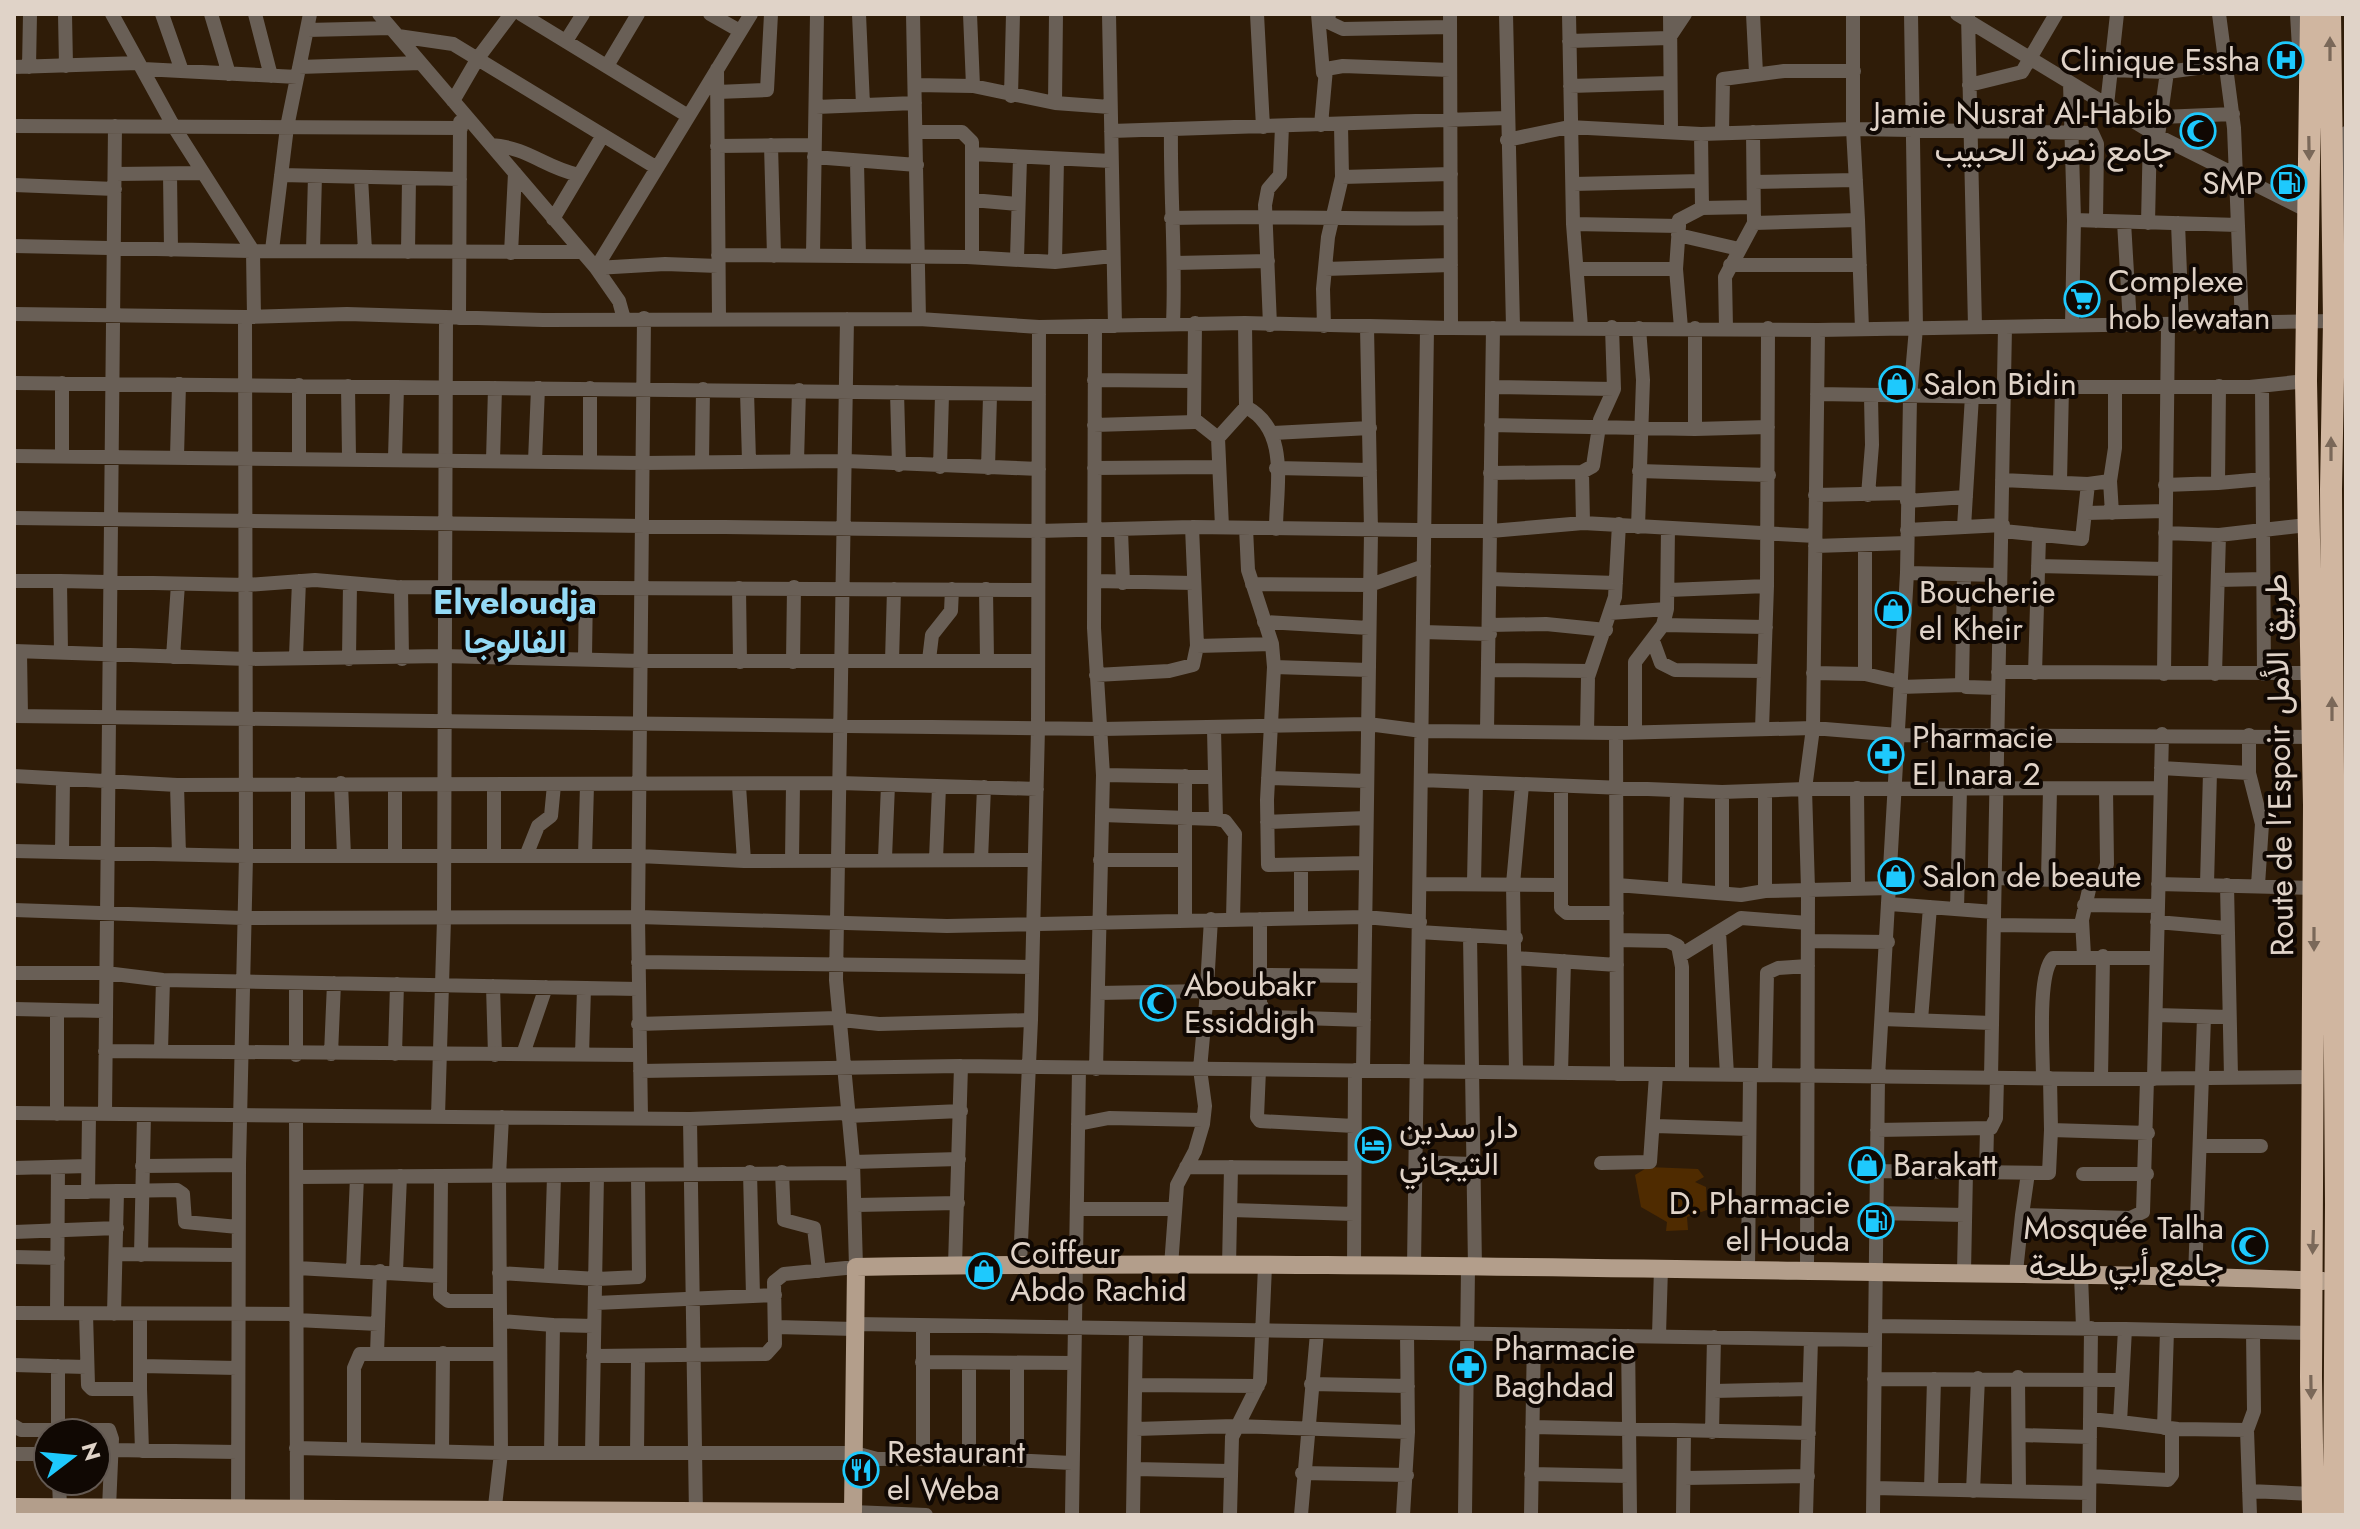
<svg xmlns="http://www.w3.org/2000/svg" width="2360" height="1529" font-family="Jost,Vazirmatn,sans-serif">
  <rect width="100%" height="100%" fill="#2f1c08"/>
  <!-- green -->
  <path fill="#4f2b00" d="M1648 1167 1698 1169 1704 1177 1695 1182 1706 1187 1707 1210 1687 1217 1688 1230 1666 1231 1667 1222 1641 1207 1635 1175Z"/>
  <g fill="none" stroke-linecap="round" stroke-linejoin="round">
    <!-- minor -->
    <path stroke="#695f56" stroke-width="14" d="M65 14 66 66
      M112 14 174 127 253 251 254 317
      M162 14 182 71
      M211 14 229 74
      M255 14 271 76
      M379 14 596 268 619 301 624 319
      M521 14 688 116
      M710 14 740 31
      M859 14 863 105
      M913 14 919 319
      M970 14 973 86
      M1109 14 1115 326
      M1257 14 1263 127
      M1318 14 1323 73
      M1329 14 1328 22 1343 29 1450 27
      M1450 14 1451 328
      M1506 14 1513 327
      M1569 14 1573 224 1581 327
      M1670 14 1671 131
      M1753 14 1756 73
      M1853 14V129L2092 133 2097 144 2096 221
      M1957 14 2158 136 2310 212
      M2219 14 2234 128 2242 324
      M2297 14 2300 65 2311 76
      M1968 15 1975 327
      M307 30 391 28
      M398 36 453 44 657 168
      M566 41 583 14
      M1569 41 1669 38 1685 14
      M607 66 638 14
      M14 67 138 63
      M29 67 30 14
      M299 67 421 63
      M143 69 297 77
      M717 69 719 317
      M2110 70 2167 72
      M2070 83 2074 220 2072 325
      M915 85 973 86 1055 103 1110 107
      M1969 85 2022 72 2056 14
      M1570 86 1670 83
      M717 92 767 90 771 14
      M1011 96 1013 14
      M453 101 478 58 511 14
      M1055 103 1056 14
      M2107 105 2117 14
      M816 107 915 103
      M2161 117 2233 114
      M1321 125 1326 69 1343 66 1450 70
      M14 126 461 128
      M1171 129C1170 194 1176 258 1173 323
      M1111 131 1507 118
      M917 132H962L972 142V257
      M1722 132 1723 79 1784 71H1854
      M2158 136 2167 72 2227 64
      M1507 140 1569 127 1701 134 1853 129 1858 220 1754 223
      M491 145C530 148 543 167 579 175
      M771 145 774 256
      M717 146 814 145
      M972 154 1111 161
      M814 157 917 165
      M857 162 859 256
      M115 174 201 173
      M170 174 171 250
      M281 175 460 179
      M361 177 365 251
      M1342 177 1451 174
      M1754 182 1856 180
      M1573 184 1701 181
      M14 185 115 189
      M972 200 1018 204
      M1702 208 1753 207
      M1171 218C1265 215 1357 220 1451 218
      M553 219 603 135
      M1858 220 1862 329
      M2074 220 2238 225
      M2124 222 2130 324
      M2148 223 2150 131
      M2178 223 2182 325
      M1573 224 1679 226V220L1702 208 1701 134
      M1679 226 1676 269 1681 328
      M1678 235 1739 249
      M2343 241 2346 133
      M14 246 251 251
      M272 250 287 127 310 14
      M313 250 315 176
      M253 251 582 252
      M408 252 409 178
      M511 253 515 173
      M813 254 817 14
      M718 255 967 257 1055 262 1113 256
      M1017 258 1020 158
      M1055 262 1057 159
      M1175 263 1268 261
      M1730 265H1860
      M718 266 665 264 596 268 751 14
      M1325 269 1451 265
      M1577 269H1676
      M14 314 245 317 347 314 543 320 919 319 1039 327 1245 323 1451 328 1818 330 2334 321
      M459 318 460 122
      M1195 323 1194 419 1218 438 1222 527
      M1245 323 1246 407C1290 430 1276 487 1276 529
      M1270 325 1265 205 1268 189 1280 175 1282 126
      M1324 326 1323 289 1328 237 1342 177 1341 125
      M1095 327 1094 628 1103 775 1096 1069
      M1695 328V429
      M1726 328 1725 277 1754 223 1753 132
      M1094 380 1192 381
      M14 383 1039 394
      M348 386 349 458
      M2262 386 2264 674
      M1493 387 1614 389
      M2005 387H2250L2306 381
      M747 391 749 461
      M897 392 899 465
      M1817 394 2004 397
      M1094 425 1195 422
      M1491 425 1695 429 1768 427
      M1273 433 1370 428
      M1218 438 1246 407
      M14 456 643 463 846 461 1039 469
      M62 456V383
      M177 456 179 384
      M299 457V385
      M395 458 397 387
      M493 460 495 388
      M535 461 538 388
      M797 461 799 390
      M590 462V388
      M702 462 703 389
      M940 467 942 395
      M988 468 990 396
      M1094 468 1218 467
      M1276 468 1370 470
      M1639 471 1769 475
      M1490 473 1582 472
      M2002 480 2088 484 2110 481 2115 448V387
      M2110 481 2112 513
      M2060 482 2062 387
      M2218 483 2263 479
      M2165 485 2218 483 2219 386
      M1815 495 1907 493
      M1868 495 1872 445 1871 397
      M1907 501 1966 497
      M2086 513 2165 511
      M14 518 1038 531 1192 527 1491 531 1583 523 1815 536
      M1583 523 1582 472 1593 466 1600 420 1614 389 1612 327
      M1638 527 1643 380 1639 328
      M1964 527 1972 396
      M1246 528 1248 570 1272 644 1274 667 1267 800 1268 865 1365 863
      M1121 530 1123 583
      M1907 530 2003 525
      M2003 531 2082 539 2088 484
      M2165 533 2219 535 2307 525
      M1815 546 1907 543
      M2038 566 2165 569
      M1907 573 1999 575
      M1964 575 1962 682 1966 687 1998 688
      M1490 579 1616 583
      M2218 580 2264 579
      M14 581H60L61 653
      M60 581 247 585 315 580 396 587 1038 590
      M1095 581 1194 583
      M1252 584 1370 585 1424 566
      M401 587 402 659
      M739 588 740 662
      M986 589 987 660
      M1669 590 1767 586
      M1610 613 1667 609
      M1264 622 1369 628
      M1490 625 1546 624 1606 630
      M1663 625 1766 627
      M1423 632 1490 634
      M1653 641 1661 663 1675 670 1764 671
      M1197 646 1272 644
      M14 651 247 659 443 656 642 661H1038
      M20 652 21 716
      M296 656 299 581
      M173 657 178 584
      M585 658 586 588
      M349 659 350 583
      M929 660 932 635 951 611 952 589
      M892 661 894 589
      M793 662 794 587
      M1274 667 1369 670
      M1489 670 1590 671
      M1998 672 2312 673
      M1813 673 1865 674 1900 682
      M2035 673 2039 537
      M1865 674V545
      M2164 674 2168 325
      M2215 674 2219 535
      M1096 675 1169 671 1193 665 1197 646 1192 527
      M1900 687 1963 685
      M14 716 1102 729 1368 724 1422 731 1616 733 1813 728 1898 735 2313 737
      M1214 729 1216 819 1225 821 1235 834 1233 919
      M1762 729 1767 586 1768 328
      M1635 730V662L1663 625 1667 609 1668 528
      M1487 731 1493 328
      M1587 732 1588 677 1615 597 1619 524
      M1616 733 1617 1074
      M2249 735V773L2262 824 2258 885
      M2161 768 2249 773
      M1103 775 1214 777
      M14 776 177 785 840 783 1037 789
      M1185 776V921
      M1268 778 1367 781
      M1421 780 1722 792 1805 789 2159 788
      M341 783 344 856
      M298 784V856
      M177 785 179 855
      M739 786 744 861
      M1561 786V908L1567 913H1617
      M1857 788 1858 887
      M1722 792V892
      M1102 815 1216 819
      M1267 822 1366 818
      M14 851 246 856H639L744 861 1035 860
      M62 852 63 780
      M395 856V785
      M494 856V785
      M526 856 538 826 551 816 554 785
      M585 856 587 785
      M885 858 888 785
      M936 859 939 787
      M792 860 793 785
      M981 860 984 787
      M1100 860H1183
      M1301 865V918
      M1995 878 2091 881 2102 877 2107 864 2106 789
      M2048 879 2050 789
      M1474 883 1476 783
      M1420 884 1560 885
      M2158 884 2314 888
      M2207 884 2210 772
      M1617 885 1741 895 1765 891 1891 888
      M2227 885 2231 1077
      M1675 887 1677 791
      M1765 891V791
      M1890 904 1994 912
      M2084 905 2158 906
      M1957 909 1960 789
      M14 910 243 918 638 917 947 926 1365 917 1420 922
      M1211 919 1206 1003H1260
      M1260 919V1003L1267 1017 1364 1020
      M2157 922 2226 928
      M1994 925 2082 926
      M1419 932 1516 938
      M1719 932 1727 1075
      M1470 935 1475 1268
      M1617 940 1668 941 1678 946 1682 967V1074
      M1808 941 1888 942
      M1681 955 1741 918 1808 923
      M2084 956 2082 920 2091 881
      M1515 958 1617 965
      M638 962 1032 967
      M14 973H106L163 980 638 989
      M1260 975 1364 976
      M296 983V1055
      M493 986 495 1055
      M1098 993 1206 991
      M14 1009 105 1011
      M2156 1015 2229 1017
      M1882 1019 1992 1023
      M842 1020 879 1024 1031 1020
      M1921 1020 1930 907
      M638 1024 837 1018
      M105 1051 639 1055
      M161 1051 163 980
      M331 1054 334 983
      M395 1054 397 984
      M523 1054 546 987
      M582 1055 584 988
      M1259 1070 1257 1117 1260 1121 1354 1126
      M640 1071 961 1066 2101 1079 2313 1077
      M1363 1071 1371 531 1367 327
      M1516 1072 1513 884 1522 785
      M1561 1073 1564 961
      M1765 1075 1767 973 1778 968 1808 966
      M1991 1078 2005 327
      M2043 1078C2043 1053 2037 974 2053 958H2156
      M2050 1078 2051 1130 2148 1133
      M2101 1079 2103 956
      M2154 1079 2162 734
      M14 1113 690 1119 846 1113
      M57 1114V1010
      M105 1114 115 126
      M296 1116 297 1515
      M438 1116 444 919 446 317
      M847 1116 961 1111
      M641 1118 638 917 644 318
      M690 1119 696 1515
      M1078 1124 1109 1118 1203 1120
      M1655 1126 1749 1129
      M1877 1130 1991 1128 1996 1118 1997 1078
      M2201 1146H2261
      M853 1162 959 1159
      M1416 1162 1472 1164
      M1601 1163 1650 1162 1656 1075
      M142 1166 239 1165
      M1186 1167 1354 1168
      M14 1168 88 1166
      M1877 1171 2049 1173 2051 1130
      M750 1172 753 1296
      M782 1172 784 1220 814 1228 819 1271
      M1986 1172 1987 1129
      M2083 1174H2147
      M441 1176 440 1295 448 1301H500
      M297 1177 853 1173
      M58 1192 177 1190 183 1194 185 1222 238 1227
      M88 1192 89 1115
      M856 1205 958 1203
      M1077 1209H1174
      M1231 1210 1354 1214
      M1876 1213 1965 1215
      M2022 1215 2028 1173
      M14 1232 117 1228
      M116 1254 238 1255
      M141 1255 144 1115
      M14 1257 58 1258
      M1020 1264 1031 1020 1038 728 1039 327
      M955 1265 961 1066
      M1171 1266 1177 1185 1195 1151 1203 1124 1205 1106 1200 1069 1206 1003
      M1229 1266 1231 1167
      M1354 1267 1355 1070
      M1414 1267 1427 328
      M297 1268 440 1276
      M353 1270 357 1177
      M1748 1270 1750 1075
      M1807 1270 1808 889 1805 789 1813 728 1818 330
      M396 1272 400 1176
      M1964 1272 1966 1172
      M2016 1272 2022 1215 2130 1218 2143 1212 2147 1079
      M499 1273 597 1279 639 1277 638 1175
      M551 1275 554 1176
      M2081 1275 2083 1328
      M2195 1278 2204 1017
      M596 1303 775 1295
      M57 1312 58 1167
      M14 1313 296 1314
      M86 1314 88 1385 92 1389H140V1314
      M114 1314 117 1192
      M296 1320 378 1324
      M500 1321 553 1325
      M855 1324 1875 1340
      M1875 1326 2125 1329 2120 1422 2090 1419
      M776 1327 855 1329
      M2125 1329 2311 1333
      M1659 1335 1661 1268
      M1628 1336 1630 1515
      M377 1353 380 1271
      M593 1356 766 1354 775 1344 774 1282 784 1274 856 1267 853 1162 836 980 847 319
      M922 1362 1074 1363
      M969 1363V1458
      M14 1365 86 1367
      M58 1366V1433
      M141 1366 237 1368
      M2018 1377 2019 1491
      M1874 1379 2122 1380
      M1311 1384 1408 1386
      M1137 1385 1258 1386
      M140 1389 142 1451
      M1713 1391 1809 1389
      M2120 1422 2178 1429 2247 1430 2254 1411 2253 1332
      M14 1426 21 1430H109L112 1439 109 1508
      M1532 1427 1809 1433
      M2164 1428 2167 1330
      M1136 1429 1234 1426 1408 1432
      M2247 1430 2250 1515
      M1712 1432 1714 1337
      M2019 1435 2090 1437
      M296 1448 501 1453H855L877 1459 973 1458 1072 1463
      M354 1448V1368L360 1354H500
      M112 1450 237 1452
      M442 1451 443 1353
      M637 1452 638 1358
      M551 1453 553 1325 594 1326
      M592 1453 597 1175
      M14 1454H48
      M923 1458V1327
      M1017 1460V1365
      M1135 1469 1229 1471
      M1302 1473 1407 1475
      M1531 1474 1629 1476
      M2090 1476 2168 1480 2172 1475V1429
      M1684 1478 1808 1476
      M59 1481 60 1507
      M1874 1488 2089 1493
      M1931 1489 1934 1379
      M1973 1491 1978 1378
      M2249 1491 2313 1494
      M238 1515 239 1165 246 856 245 317
      M494 1515 501 1453 499 1176 502 1117
      M853 1515V1512L926 1515
      M1072 1515 1079 1068
      M1133 1515 1136 1330
      M1230 1515 1232 1437 1260 1381 1265 1266
      M1301 1515 1317 1333
      M1403 1515 1408 1432 1407 1333
      M1465 1515 1468 1268
      M1531 1515 1534 1335
      M1683 1515 1684 1432
      M1806 1515 1811 1339
      M1873 1515 1878 1077 1907 573 1910 397 1916 328 1911 14
      M2089 1515 2091 1328"/>
    <!-- major -->
    <path stroke="#b39e8b" stroke-width="18" d="M14 1507 853 1512 856 1267C1195 1261 1535 1267 1874 1272 2024 1275 2173 1274 2323 1281"/>
    <!-- highway -->
    <path stroke="#d0b6a0" stroke-width="22" d="M2311 14 2306 381 2314 805 2311 1377 2313 1515
      M2330 14 2334 321 2331 489 2336 1204 2334 1515"/>
  </g>
  <!-- one-way arrows -->
  <defs><path id="oneway-solid" d="M-6-.8H1V-3.2L6.5 0L1 3.2V.8H-6Z" transform="scale(2)"/></defs>
  <g fill="#7a6859">
    <use href="#oneway-solid" transform="translate(2330 49) rotate(-90)"/>
    <use href="#oneway-solid" transform="translate(2309 148) rotate(89)"/>
    <use href="#oneway-solid" transform="translate(2331 449) rotate(-90)"/>
    <use href="#oneway-solid" transform="translate(2332 709) rotate(-90)"/>
    <use href="#oneway-solid" transform="translate(2314 939) rotate(90)"/>
    <use href="#oneway-solid" transform="translate(2313 1242) rotate(92)"/>
    <use href="#oneway-solid" transform="translate(2311 1387) rotate(89)"/>
  </g>
  <!-- icons -->
  <defs>
    <symbol id="hospital-ring" viewBox="-11 -11 22 22"><circle r="9.5" fill="#100803" stroke="#1ec9fd" stroke-width="1.5"/><path d="M-5-5h3v3.5h4V-5h3V5h-3V1.5h-4V5h-3Z" fill="#1ec9fd"/></symbol>
    <symbol id="mosque-ring" viewBox="-11 -11 22 22"><circle r="9.5" fill="#100803" stroke="#1ec9fd" stroke-width="1.5"/><path d="M3.5-4.9A6 6 0 1 0 3.5 4.9A5 5 0 1 1 3.5-4.9Z" fill="#1ec9fd"/></symbol>
    <symbol id="fuel-ring" viewBox="-11 -11 22 22"><circle r="9.5" fill="#100803" stroke="#1ec9fd" stroke-width="1.5"/><path d="M-5.5-6h7V0h2V4h1.3V-2.5L3-4.5l.8-.8L6-3V5H2.5V1h-1V6h-7ZM-4.2-4.7v3.2H.2V-4.7Z" fill="#1ec9fd"/></symbol>
    <symbol id="supermarket-ring" viewBox="-11 -11 22 22"><circle r="9.5" fill="#100803" stroke="#1ec9fd" stroke-width="1.5"/><path d="M-6-5.5h2.5l.6 2H6L4.5 2H-2.5L-4.4-4H-6ZM-1.5 3.2a1.3 1.3 0 1 0 .1 0ZM3 3.2a1.3 1.3 0 1 0 .1 0Z" fill="#1ec9fd"/></symbol>
    <symbol id="shop-ring" viewBox="-11 -11 22 22"><circle r="9.5" fill="#100803" stroke="#1ec9fd" stroke-width="1.5"/><path d="M-5-2.5h2.3a2.7 3.5 0 0 1 5.4 0H5L5.5 6h-11ZM-1.5-2.5h3a1.5 2.3 0 0 0-3 0Z" fill="#1ec9fd"/></symbol>
    <symbol id="pharmacy-ring" viewBox="-11 -11 22 22"><circle r="9.5" fill="#100803" stroke="#1ec9fd" stroke-width="1.5"/><path d="M-2-6h4v4h4v4h-4v4h-4v-4h-4v-4h4Z" fill="#1ec9fd"/></symbol>
    <symbol id="hotel-ring" viewBox="-11 -11 22 22"><circle r="9.5" fill="#100803" stroke="#1ec9fd" stroke-width="1.5"/><path d="M-6-4.5h1.5V1H6V5H4.5V3h-9V5H-6ZM-4 0a1.8 1.8 0 1 1 3.6 0ZM.5 0V-2.5h3Q6-2.5 6 0Z" fill="#1ec9fd"/></symbol>
    <symbol id="restaurant-ring" viewBox="-11 -11 22 22"><circle r="9.5" fill="#100803" stroke="#1ec9fd" stroke-width="1.5"/><path d="M-5-6h1v4h1v-4h1v4h1v-4h1v5L-1.5 .5V6h-2V.5L-5-1ZM5-6V6H3V1.5H1.5Q1.5-4 5-6Z" fill="#1ec9fd"/></symbol>
  </defs>
  <g fill-rule="evenodd">
    <use href="#hospital-ring" x="2266" y="40" width="40" height="40"/>
    <use href="#mosque-ring" x="2178" y="111" width="40" height="40"/>
    <use href="#fuel-ring" x="2269" y="163" width="40" height="40"/>
    <use href="#supermarket-ring" x="2062" y="279" width="40" height="40"/>
    <use href="#shop-ring" x="1877" y="364" width="40" height="40"/>
    <use href="#shop-ring" x="1873" y="590" width="40" height="40"/>
    <use href="#pharmacy-ring" x="1866" y="735" width="40" height="40"/>
    <use href="#shop-ring" x="1876" y="856" width="40" height="40"/>
    <use href="#mosque-ring" x="1138" y="983" width="40" height="40"/>
    <use href="#hotel-ring" x="1353" y="1125" width="40" height="40"/>
    <use href="#shop-ring" x="1847" y="1145" width="40" height="40"/>
    <use href="#fuel-ring" x="1856" y="1201" width="40" height="40"/>
    <use href="#mosque-ring" x="2230" y="1226" width="40" height="40"/>
    <use href="#shop-ring" x="964" y="1251" width="40" height="40"/>
    <use href="#pharmacy-ring" x="1448" y="1347" width="40" height="40"/>
    <use href="#restaurant-ring" x="841" y="1450" width="40" height="40"/>
  </g>
  <g text-anchor="middle" dominant-baseline="central" stroke-width="8" stroke-linejoin="round" paint-order="stroke">
    <!-- poi labels -->
    <g font-size="32" fill="#e0d3c8" stroke="#100803" text-anchor="start">
      <text x="2260" y="60" text-anchor="end">Clinique Essha</text>
      <text x="2172" y="113" text-anchor="end">Jamie Nusrat Al-Habib<tspan x="2172" dy="37">جامع نصرة الحبيب</tspan></text>
      <text x="2263" y="183" text-anchor="end">SMP</text>
      <text x="2108" y="281">Complexe<tspan x="2108" dy="37">hob lewatan</tspan></text>
      <text x="1923" y="384">Salon Bidin</text>
      <text x="1919" y="592">Boucherie<tspan x="1919" dy="37">el Kheir</tspan></text>
      <text x="1912" y="737">Pharmacie<tspan x="1912" dy="37">El Inara 2</tspan></text>
      <text x="1922" y="876">Salon de beaute</text>
      <text x="1184" y="985">Aboubakr<tspan x="1184" dy="37">Essiddigh</tspan></text>
      <text x="1399" y="1127">دار سدين<tspan x="1399" dy="37">التيجاني</tspan></text>
      <text x="1893" y="1165">Barakatt</text>
      <text x="1850" y="1203" text-anchor="end">D. Pharmacie<tspan x="1850" dy="37">el Houda</tspan></text>
      <text x="2224" y="1228" text-anchor="end">Mosquée Talha<tspan x="2224" dy="37">جامع أبي طلحة</tspan></text>
      <text x="1010" y="1253">Coiffeur<tspan x="1010" dy="37">Abdo Rachid</tspan></text>
      <text x="1494" y="1349">Pharmacie<tspan x="1494" dy="37">Baghdad</tspan></text>
      <text x="887" y="1452">Restaurant<tspan x="887" dy="37">el Weba</tspan></text>
    </g>
    <!-- street labels -->
    <g font-size="32" fill="#e0d3c8" stroke="#100803">
      <text transform="translate(2279 765) rotate(-91)">Route de l’Espoir طريق الأمل</text>
    </g>
    <!-- neighbourhood labels -->
    <g font-size="34" font-weight="bold" fill="#94daf6" stroke="#100803">
      <text x="515" y="602">Elveloudja<tspan x="515" dy="39">الفالوجا</tspan></text>
    </g>
  </g>
  <!-- border -->
  <rect width="2360" height="1529" fill="none" stroke="#e0d3c8" stroke-width="32"/>
  <!-- north arrow -->
  <g transform="translate(72 1457) rotate(74)"><circle r="38" fill="#100803" stroke="#635952" stroke-width="2"/>
  <path d="M0-6L14 30L0 20L-14 30Z" fill="#1ec9fd"/>
  <text y="-12" font-size="22" font-weight="bold" text-anchor="middle" fill="#e0d3c8">N</text>
  </g>
</svg>
